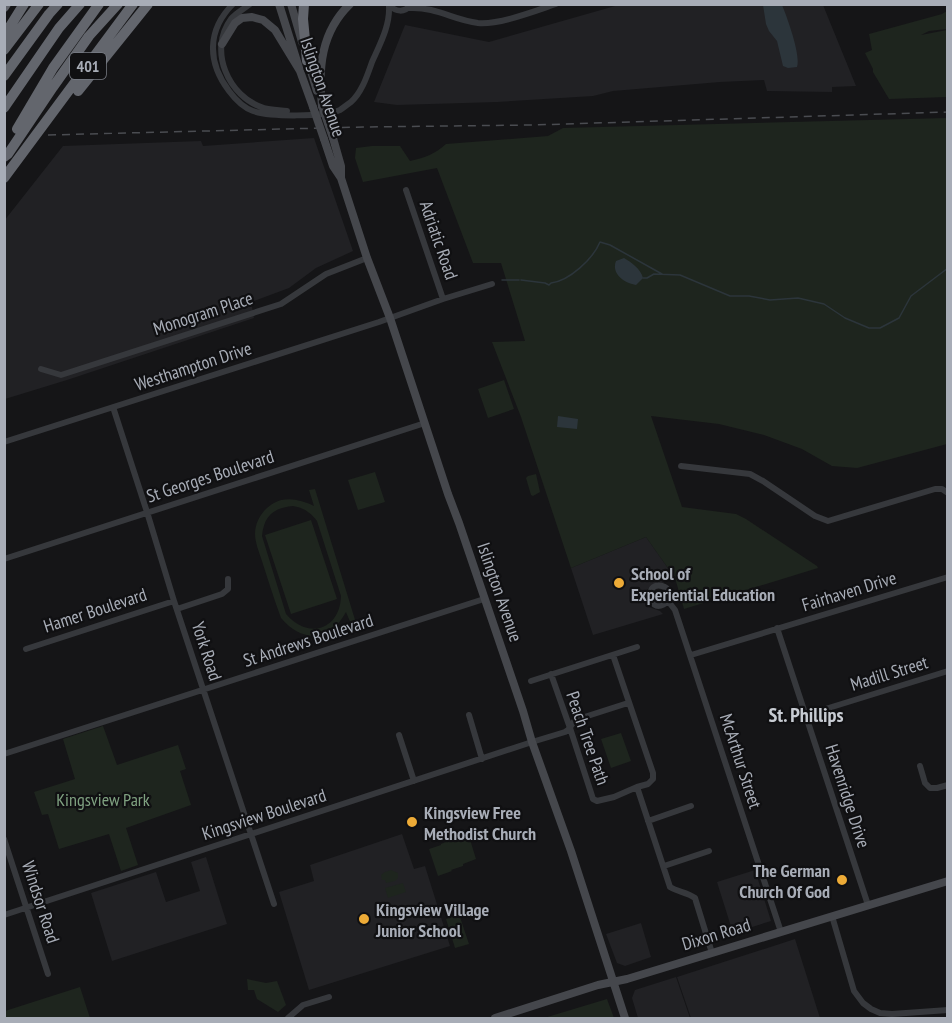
<svg xmlns="http://www.w3.org/2000/svg" width="952" height="1023" font-family="'PT Sans Narrow',sans-serif">
  <rect width="100%" height="100%" fill="#151517"/>
  <!-- built -->
  <path fill="#212124" d="M622 4 823 5 856 86 832 87V92L767 91 764 80 720 82 613 91 593 96 497 102 397 105 374 102 405 25 489 42Z
    M314 138 353 251 316 268 289 288 251 302 254 318 67 380 5 399 4 221 63 146 201 141 203 146Z
    M646 537 675 578 649 588 643 594 646 606 660 611 663 614 593 635 571 568Z
    M402 834 414 869 425 866 450 946 309 990 279 892 314 881 310 865Z
    M206 857 227 924 112 961 91 893 156 872 166 902 200 891 191 862Z
    M755 870 771 921 733 933 717 882Z
    M641 923 651 957 625 966 617 963 606 934Z
    M795 939 820 1018H691L677 977Z
    M676 977 690 1018H638L632 998 635 990Z"/>
  <!-- green -->
  <path fill="#1e251e" fill-rule="evenodd" d="M947 11V29L929 31 921 35 947 30V97L889 99 873 72V69L865 53 872 50 869 34 942 14Z
    M947 118V444L857 468 832 466 802 449 764 435 719 424 651 416 682 507 736 514 746 519 817 566 818 568 684 609 675 578 646 537 571 568 521 417 492 342 525 341 501 263H473L437 168 363 182 355 158 356 148 372 146H400L410 161C424 158 435 154 446 144L548 136 563 128Z
    M504 380 514 409 488 418 478 389Z
    M375 472 385 502 358 510 348 480Z
    M536 474 540 492 533 496 531 495 526 478 528 476Z
    M315 489 356 623 351 624 346 612C330 642 302 643 281 618 274 599 268 580 262 561 259 552 255 542 255 534 255 521 263 509 274 503 287 496 301 500 314 506L309 490ZM293 506C304 508 310 512 317 521L341 596C340 630 308 640 286 614L262 536C264 516 273 508 293 506Z
    M311 520 337 599 291 614 265 535Z
    M103 726 117 765 178 745 186 769 180 771 191 805 126 828 138 865 121 871 109 834 59 849 48 814 42 815 34 792 75 779 63 739Z
    M621 733 631 761 611 768 601 739Z
    M468 833 476 859 463 864V866L451 870 452 871 438 876 429 849 441 845V844Z
    M391 870 398 873V878L395 881 386 883 385 880H382L381 875 385 872Z
    M403 883 406 892 388 898 385 888Z
    M459 914 469 944 455 948 446 919Z
    M247 979 266 983 277 981 286 1005 278 1012 257 999 254 990H248Z
    M80 987 90 1018H5V1011Z
    M607 999 614 1018H544Z"/>
  <!-- water -->
  <path fill="#2c353b" d="M763 5H782C787 17 801 55 797 67L788 68 783 66 777 41 769 31 766 24Z
    M624 258C631 262 641 269 643 278L636 285C624 283 611 274 616 261Z
    M558 416 578 419 577 429 557 427Z"/>
  <g fill="none" stroke-linecap="round" stroke-linejoin="round">
    <!-- stream -->
    <path stroke="#2c353b" stroke-width="1.5" d="M643 278H647L654 274 680 275 730 296H749L770 300 798 298 824 304 845 318 869 328H880L899 318 911 296 948 268
      M502 280H519
      M521 280 545 283 549 285 551 283C569 281 593 259 600 242L610 245 662 274"/>
    <!-- street -->
    <path stroke="#36383c" stroke-width="6" d="M233 4C207 30 207 62 229 91 235 99 244 108 253 111 270 117 324 117 340 110 343 108 348 104 351 102 362 92 367 76 372 62 380 44 390 26 389 6
      M250 4C244 9 236 13 231 19 208 50 228 97 264 108 271 110 280 110 287 111
      M389 5C396 12 404 13 411 5
      M410 8C437 7 453 20 478 23 499 25 535 11 556 4
      M406 190 443 299
      M41 369 61 375 281 304 326 274 367 258
      M113 407 147 512 174 601 274 904
      M4 442 379 322 443 299 492 284
      M681 466 750 474 763 481 815 516 828 521 935 489H942L948 493
      M4 559 425 423
      M668 601C671 595 670 588 662 586 642 581 649 619 668 601L675 610 781 932
      M177 609 222 594 228 589V579
      M777 628 868 905
      M26 649 174 601
      M613 655 653 773V779L648 784 637 787 670 887C678 892 687 892 695 898L712 953
      M691 655 948 577
      M551 674 570 728 593 799 597 801 614 797 637 787
      M531 681 637 647
      M469 715 482 759
      M806 715 948 671
      M399 735 414 781
      M4 754 484 599
      M920 766 925 783 930 788H937L948 785
      M648 821 691 806
      M4 839 48 974
      M664 866 709 851
      M4 915 532 742 565 732 568 730 575 720 628 703
      M832 916 854 991 863 1003 871 1009 880 1013 892 1014 948 1010
      M288 1018 303 1005 329 997"/>
    <!-- secondary -->
    <path stroke="#45474c" stroke-width="8" d="M279 4 300 71 313 107
      M291 4 302 42
      M222 44 235 23 242 18 252 17 263 20 275 30 300 71
      M306 55 317 91
      M322 106C318 68 321 32 350 4
      M333 138 341 166V177
      M324 139 333 166 341 178 367 258 390 318 448 494 459 523 523 711 532 742 571 851 625 1018
      M495 1018 598 985 627 979 948 881"/>
    <!-- highway -->
    <path stroke="#63666d" stroke-width="10" d="M304 4 303 19 307 61
      M4 7 6 4
      M4 36 24 4
      M4 50 39 4
      M4 76 49 14 58 4
      M78 91 148 4
      M4 108 59 28 80 4
      M17 129 53 68 99 4
      M4 157 8 154 53 87 89 36 118 4
      M4 178 133 4"/>
    <!-- rail -->
    <path stroke="#4a4c51" stroke-width="1.5" stroke-dasharray="8 6" stroke-linecap="butt" d="M48 135 363 127 532 125 948 112"/>
    <!-- secondary-bridge -->
    <path stroke="#45474c" stroke-width="8" d="M322 106 333 138
      M313 107 324 139"/>
  </g>
  <!-- markers -->
  <g fill="#edab37" stroke="#101012" stroke-width="2">
    <circle cx="619" cy="583" r="6"/>
    <circle cx="412" cy="822" r="6"/>
    <circle cx="842" cy="880" r="6"/>
    <circle cx="364" cy="919" r="6"/>
  </g>
  <g text-anchor="middle" dominant-baseline="central" stroke-width="4.5" stroke-linejoin="round" paint-order="stroke">
    <!-- shield labels -->
    <rect fill="#101012" stroke="#7a7e86" stroke-width="1.5" x="70" y="53" width="36" height="26" rx="4.5"/>
    <g font-size="16" font-weight="bold" fill="#a8adb7">
      <text x="88" y="66">401</text>
    </g>
    <!-- street labels -->
    <g font-size="18" fill="#a8adb7" stroke="#101012">
      <text transform="translate(323 87) rotate(71)">Islington Avenue</text>
      <text transform="translate(439 240) rotate(71)">Adriatic Road</text>
      <text transform="translate(203 313) rotate(-18)">Monogram Place</text>
      <text transform="translate(193 366) rotate(-18)">Westhampton Drive</text>
      <text transform="translate(210 476) rotate(-18)">St Georges Boulevard</text>
      <text transform="translate(849 591) rotate(-17)">Fairhaven Drive</text>
      <text transform="translate(500 592) rotate(71)">Islington Avenue</text>
      <text transform="translate(95 610) rotate(-18)">Hamer Boulevard</text>
      <text transform="translate(308 640) rotate(-18)">St Andrews Boulevard</text>
      <text transform="translate(207 651) rotate(72)">York Road</text>
      <text transform="translate(889 673) rotate(-17)">Madill Street</text>
      <text transform="translate(588 738) rotate(71)">Peach Tree Path</text>
      <text transform="translate(741 761) rotate(72)">McArthur Street</text>
      <text transform="translate(848 796) rotate(72)">Havenridge Drive</text>
      <text transform="translate(264 814) rotate(-18)">Kingsview Boulevard</text>
      <text transform="translate(41 902) rotate(72)">Windsor Road</text>
      <text transform="translate(716 934) rotate(-17)">Dixon Road</text>
    </g>
    <!-- poi labels -->
    <g font-size="18" font-weight="bold" fill="#a8adb7" stroke="#101012" text-anchor="start">
      <text x="631" y="573">School of<tspan x="631" dy="21">Experiential Education</tspan></text>
      <text x="424" y="812">Kingsview Free<tspan x="424" dy="21">Methodist Church</tspan></text>
      <text x="830" y="870" text-anchor="end">The German<tspan x="830" dy="21">Church Of God</tspan></text>
      <text x="376" y="909">Kingsview Village<tspan x="376" dy="21">Junior School</tspan></text>
    </g>
    <!-- park labels -->
    <g font-size="18" fill="#7fa180" stroke="#101012">
      <text x="103" y="799">Kingsview Park</text>
    </g>
    <!-- neighbourhood labels -->
    <g font-size="20" font-weight="bold" fill="#c8ccd3" stroke="#101012">
      <text x="806" y="715">St. Phillips</text>
    </g>
  </g>
  <!-- border -->
  <rect width="952" height="1023" fill="none" stroke="#a8adb7" stroke-width="12"/>
</svg>
